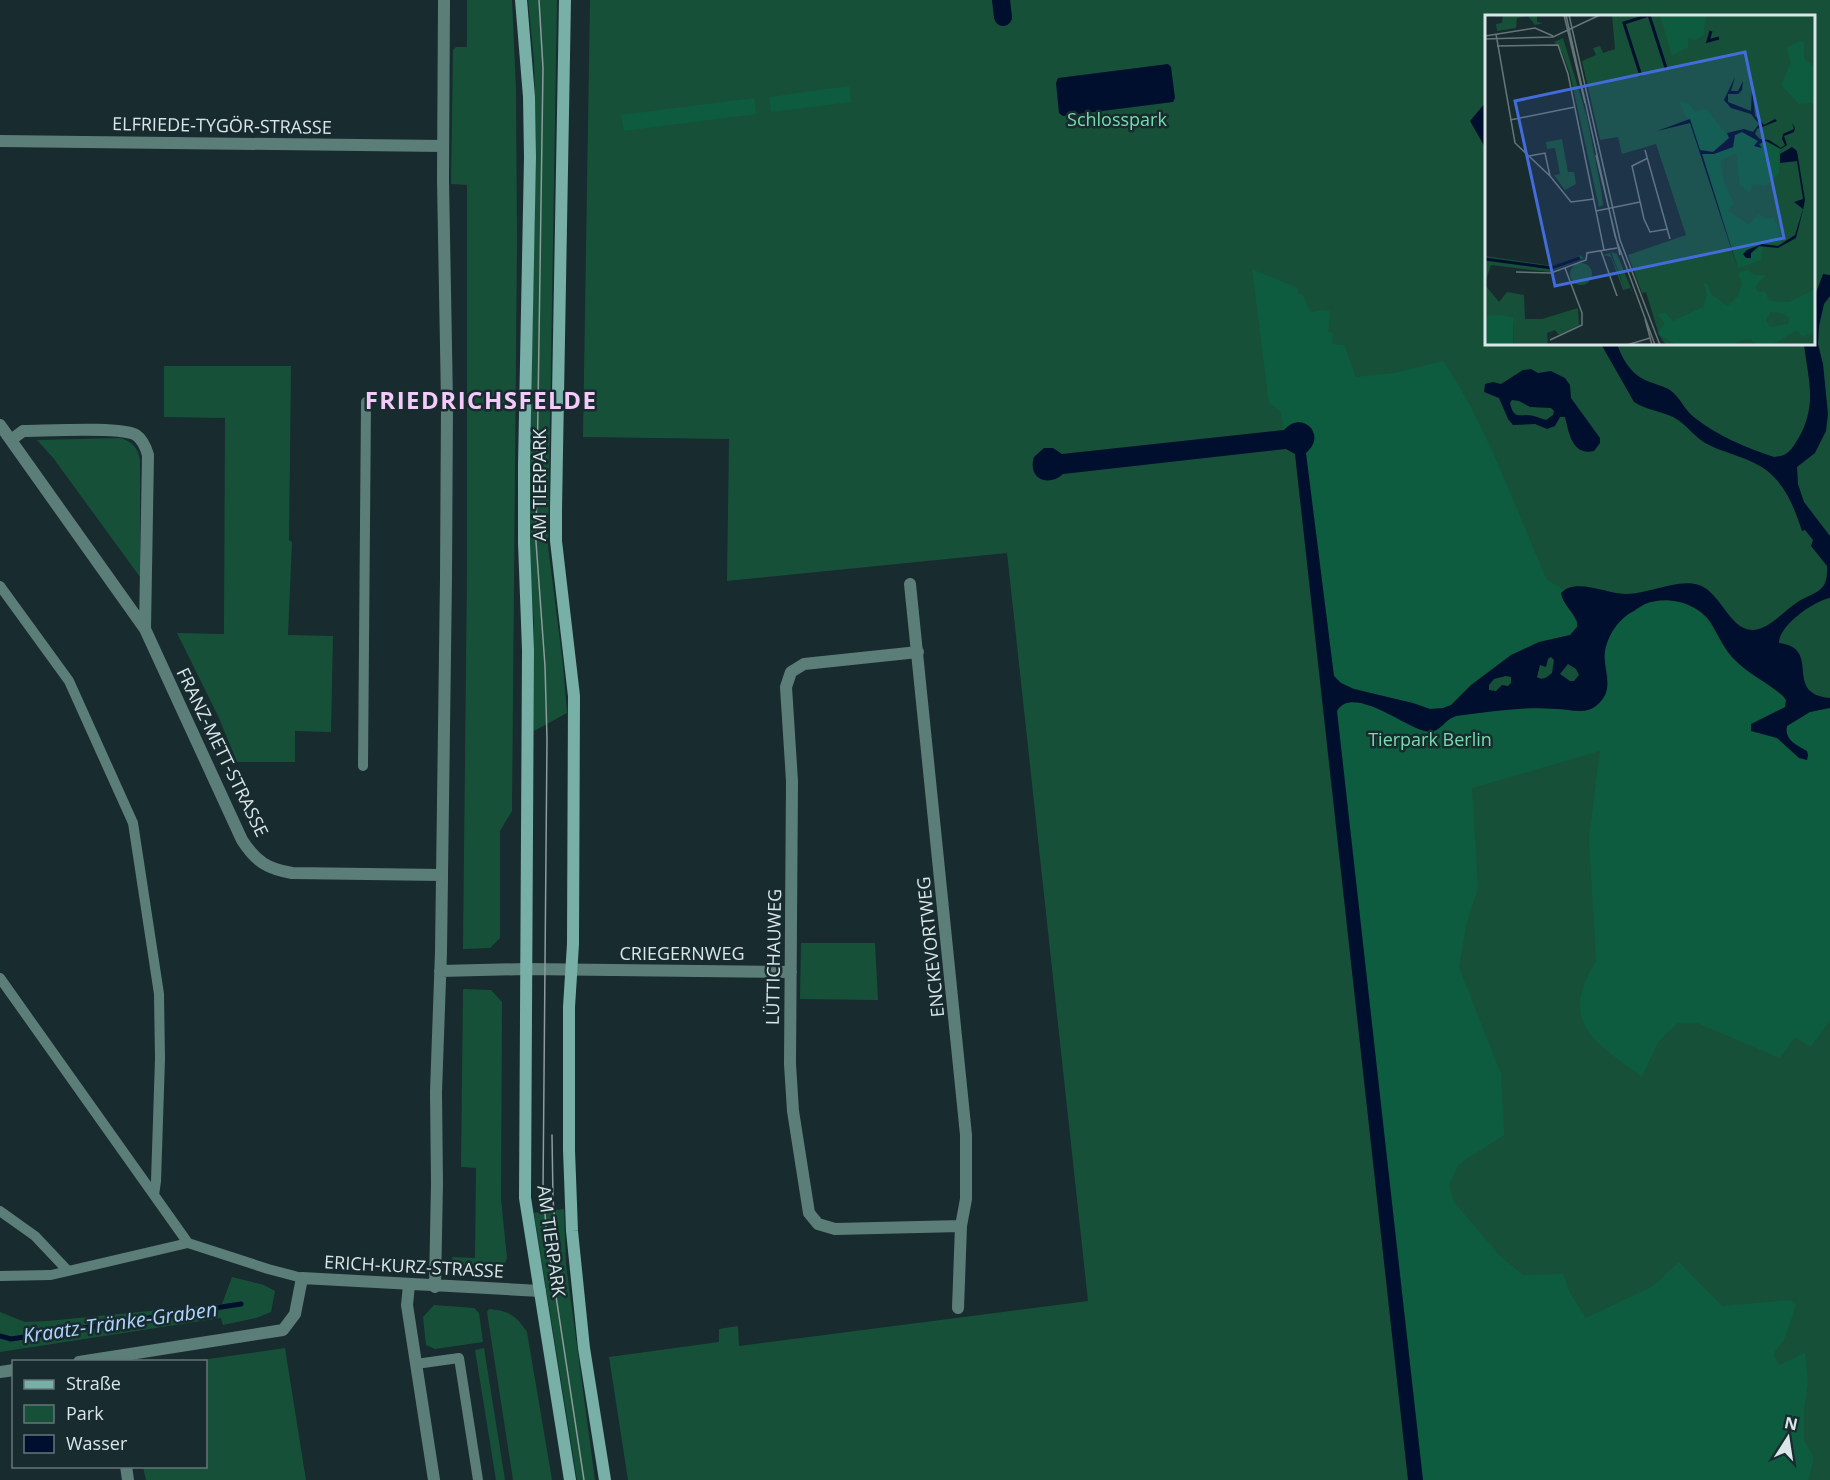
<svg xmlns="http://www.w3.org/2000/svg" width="1830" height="1480" font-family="'Open Sans',sans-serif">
  <rect width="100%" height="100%" fill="#182b2e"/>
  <!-- green -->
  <path fill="#175039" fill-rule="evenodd" d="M467 0H512L516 90 517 240 512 811 500 831V938L490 948 463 949 467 571V185L451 184 453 50 456 47H467Z
    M528 0H557L548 546 563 665 567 713 534 731V623L528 545 536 141 534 61Z
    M590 0H1830V1480H628L609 1357 719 1342V1329L738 1326 739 1346 1088 1301 1007 553 727 581 729 439 583 437ZM1486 16H1814V344H1486Z
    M164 366H291L289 540 292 542 288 635 333 636 331 732 295 731V762H237L218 716 177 633 224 634 225 418 164 417Z
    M120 438C132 442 138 447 140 460V577L54 459 37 440Z
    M801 943H875L878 1000 800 999Z
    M463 989 491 990 502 1002 501 1199 507 1258 502 1268 460 1271 453 1267 452 1257 475 1258 476 1168 461 1167Z
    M564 1209 566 1264 595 1480H577L534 1213Z
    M232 1277 264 1285 275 1291 271 1312 256 1318 223 1325 221 1318 0 1352V1312L25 1322 47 1321 222 1304Z
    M434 1305 474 1308 479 1313 483 1342 435 1349 426 1345 423 1317Z
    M489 1309C509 1311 516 1315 527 1332L552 1480H513L487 1312Z
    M285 1348 306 1480H146L143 1467 206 1466V1362L194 1361Z
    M484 1348 505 1480H496L475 1350Z"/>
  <!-- forest -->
  <path fill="#0d5c3f" d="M849 86 851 102 771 112 769 97Z
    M754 98 756 114 624 131 621 115Z
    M1252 269 1298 288V293L1303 295 1311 313 1321 310 1330 311 1328 332 1333 333 1332 344 1344 345 1356 377 1395 373 1443 361C1486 423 1516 510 1547 580L1565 590 1561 593 1577 622V627L1570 635 1539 642 1511 655 1471 685 1451 705 1443 708 1430 709 1413 703 1382 697 1347 686 1337 680 1333 671 1306 453 1284 430 1281 412 1269 403Z
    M1660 601C1711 599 1707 631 1735 660 1749 675 1768 682 1783 696L1786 700 1785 707 1760 720 1751 731 1777 738 1804 760H1807L1808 755C1800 745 1785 742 1787 726L1810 712 1830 708V1021L1810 1047 1795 1037 1780 1058 1697 1023H1678L1658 1042 1642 1077C1594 1041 1558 1024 1596 961L1589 837 1600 751 1472 788 1478 888 1467 921 1459 967 1501 1074 1504 1135 1459 1164 1449 1185 1454 1202 1501 1257 1523 1275 1563 1274 1570 1293 1586 1318 1653 1286 1679 1262 1722 1306 1790 1300 1796 1305 1784 1340 1773 1354 1779 1365 1805 1353 1808 1383 1804 1411V1440L1814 1458 1808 1480H1423L1337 711C1352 684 1405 727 1425 731 1441 734 1442 721 1456 716 1491 711 1526 705 1561 709 1572 710 1582 714 1592 708 1601 703 1608 690 1608 681 1609 674 1605 664 1605 654 1606 632 1626 610 1646 604 1650 602 1656 602 1660 601Z"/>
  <!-- water -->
  <path fill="#000f2d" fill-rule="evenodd" d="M1168 64 1171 67 1175 98 1173 102 1063 116 1059 113 1056 83 1058 78Z
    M1486 102V149L1470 121Z
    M1823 274 1830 275V296L1824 304 1819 326 1818 344 1823 364 1828 414 1826 431 1815 453 1797 467 1798 484 1804 502 1830 536V598C1814 601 1779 625 1779 643 1823 648 1782 694 1830 698V708L1810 712 1787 726C1784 740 1797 745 1807 751L1808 755 1807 760 1799 758 1777 738 1751 731V724L1785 707 1786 700 1783 696C1768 683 1750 675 1736 661 1724 650 1719 636 1711 623 1698 603 1667 595 1645 604 1641 606 1637 609 1634 611 1619 618 1608 635 1605 651 1602 671 1617 689 1596 706 1584 715 1570 709 1556 709 1522 706 1490 712 1456 716 1442 721 1441 734 1425 731 1405 727 1352 684 1337 711L1423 1480H1408L1295 454 1286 449 1063 474C1048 488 1027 478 1034 457L1044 448H1053L1062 454 1284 430C1302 409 1328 435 1306 453L1334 676 1341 683 1354 689 1413 703 1430 709 1443 708 1451 705 1471 685 1511 655 1539 642 1570 635 1577 627V622C1573 611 1563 605 1561 593 1577 577 1608 595 1627 594 1648 594 1678 578 1699 585 1725 594 1732 644 1766 626 1778 619 1788 608 1799 601 1818 590 1828 592 1827 566L1811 546 1813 540 1805 530 1802 531C1793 503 1781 474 1752 462 1738 455 1723 452 1709 445 1695 439 1687 424 1673 417 1660 411 1647 410 1634 402L1601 344H1617C1622 358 1630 373 1645 380 1653 384 1662 385 1670 390 1681 398 1685 411 1695 418 1718 436 1747 448 1774 457 1788 456 1791 450 1798 439 1818 404 1808 380 1804 344H1814V298ZM1551 657 1554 660 1552 673C1547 677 1543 681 1537 677L1540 665 1546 667 1548 659ZM1568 664 1576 669 1579 675 1574 681H1570L1560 674ZM1506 676 1511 677V683L1508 686 1502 685 1496 691 1489 690V685L1494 679Z
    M1531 369 1538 373 1551 371 1565 378 1570 385 1571 398 1600 438V443L1594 451C1572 456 1569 433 1565 417H1560L1555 426 1547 429 1535 424 1513 425 1508 419 1499 398 1484 392 1485 384 1493 382 1501 384 1523 370ZM1512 400 1519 401 1530 407 1551 408 1554 411 1553 415 1546 420C1540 418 1533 415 1526 415 1515 416 1513 415 1510 403Z"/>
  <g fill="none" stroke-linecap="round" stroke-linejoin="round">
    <!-- stream -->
    <path stroke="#000f2d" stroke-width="5" d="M0 1336 11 1339 241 1304"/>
    <!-- canal -->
    <path stroke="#000f2d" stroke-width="18" d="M1001 0 1003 17"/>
    <!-- lane -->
    <path stroke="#5c7e79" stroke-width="10" d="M0 586 69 681 133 823 159 994 160 1059 156 1181 154 1195
      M363 766 366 402
      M0 978 188 1243 268 1269 302 1278
      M0 1211 35 1236 68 1271
      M0 1276 51 1275 188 1243
      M416 1364 459 1358 478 1480"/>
    <!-- street -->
    <path stroke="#5c7e79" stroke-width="12" d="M0 141 443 146
      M0 425 145 629 242 840C256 862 268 869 292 873L442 875
      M11 440 23 431C44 431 122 426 136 435 142 439 146 448 148 455L145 629
      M910 584 966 1135V1199L961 1226 958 1308
      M918 652 804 664 791 672 786 687 792 781 790 1064 793 1111 809 1213 818 1224 835 1229 961 1226
      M440 971 526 969 791 972
      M409 1285 407 1305 434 1480
      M435 1287 437 1183 436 1092 441 952 446 578 447 402 443 180 444 0
      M79 1362 283 1330 295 1314 302 1278 540 1291
      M0 1372 14 1370
      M126 1466 128 1480"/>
    <!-- secondary -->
    <path stroke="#78afa7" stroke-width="12" d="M521 0 529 97 530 157 524 465V543L528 650 525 1198 570 1480
      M565 0 556 509V541L574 696 573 944 569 1007V1150L572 1231 584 1348 605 1480"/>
    <!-- tram -->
    <path stroke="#8d9c9e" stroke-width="1.5" d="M539 0 543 68 536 542 545 666 547 739 543 1191 547 1237 584 1480
      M552 1135 553 1199 556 1240"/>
  </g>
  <g text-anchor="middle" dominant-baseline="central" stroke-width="5" stroke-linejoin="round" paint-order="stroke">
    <!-- park labels -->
    <g font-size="18" fill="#77dcae" stroke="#182b2e">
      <text x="1117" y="119">Schlosspark</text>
      <text x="1430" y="739">Tierpark Berlin</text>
    </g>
    <!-- street labels -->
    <g font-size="18" fill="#dae6e8" stroke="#182b2e">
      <text transform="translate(222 125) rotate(1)">ELFRIEDE-TYGÖR-STRASSE</text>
      <text transform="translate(539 485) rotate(-90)">AM TIERPARK</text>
      <text transform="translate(223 752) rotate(64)">FRANZ-METT-STRASSE</text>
      <text transform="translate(930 947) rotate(-96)">ENCKEVORTWEG</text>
      <text x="682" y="953">CRIEGERNWEG</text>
      <text transform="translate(773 957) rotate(-89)">LÜTTICHAUWEG</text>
      <text transform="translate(552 1241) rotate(82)">AM TIERPARK</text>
      <text transform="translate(414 1266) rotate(3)">ERICH-KURZ-STRASSE</text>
    </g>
    <!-- water labels -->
    <g font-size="20" font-style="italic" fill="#b1d4fe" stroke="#182b2e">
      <text transform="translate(120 1322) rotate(-8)">Kraatz-Tränke-Graben</text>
    </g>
    <!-- district labels -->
    <g font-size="24" font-weight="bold" letter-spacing="1.5" fill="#f4cafb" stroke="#182b2e">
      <text x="481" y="399">FRIEDRICHSFELDE</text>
    </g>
  </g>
  <!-- overview -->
  <g transform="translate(1485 15)">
    <rect width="330" height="330" fill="#182b2e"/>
    <path d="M18 0H52V7L58 8 50 10 43 1 32 3 31 13 12 16 11 9 17 8ZM127 0H330V330H181L174 320 161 277 157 278 143 240 201 220 171 129 137 139 133 122 115 125 97 46 111 40 108 33 115 31 118 38 130 34ZM78 23 102 102 116 174 118 190 114 192 85 59 77 37 69 27ZM77 124 83 157H89L91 169 80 175 69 160 75 159 70 133 62 134 61 127ZM126 237 132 239 149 281 145 273 138 275 126 242 118 240 125 238 140 274ZM94 240 99 243 64 257 6 250 0 268V241L69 251 93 243ZM85 259a11 11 0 1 1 22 0a11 11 0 1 1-22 0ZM0 270 14 287 22 277 39 280 40 304H57L93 293 94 310 74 320 70 315 62 318 63 330H28L29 302 0 301Z" fill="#175039"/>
    <path d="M175 0H224L220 4 219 20 210 25 203 22V32L187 41ZM315 26 319 27V44L330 52V93L327 88 314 89 296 70 306 47 301 33ZM194 86 205 89 210 97 221 93 244 123 230 136 216 135ZM257 117 273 126 269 131 281 126 294 134V158L281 171 268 169 265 177 255 171 251 138 236 146 239 168 249 188 243 196 264 209 274 199 281 204 290 202 289 208 292 207 297 229H281L262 235 258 239 261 243 278 230 276 245 251 254 253 251 217 139 248 133 250 120ZM262 255 270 260H281L270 272 273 277 280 276 284 286 304 287 330 274V317L317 322 312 315 287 330H268L270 328 265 324H259L247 330H192L176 321 173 318 180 308 173 300 180 297 188 306 218 292 222 280 219 269 222 268 226 279 243 291 253 281 257 268 253 258ZM285 297 296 298 304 303 303 309 285 312 281 305ZM15 300 29 302 28 330H0V301Z" fill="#0d5c3f" fill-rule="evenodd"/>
    <path d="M250 62 246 76H253L258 66 257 75 253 79H243V87L266 96 267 72 270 101 279 110 290 104 292 106 272 114 270 119 275 124 284 125 296 133 300 130 297 124 298 119 309 114 307 108 310 113 309 117 299 121 302 130 296 134 281 126 274 129 277 133 269 131 273 126 257 117 250 120 248 132 229 139H217L252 251 205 108 172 116 205 104 215 135 228 137 244 123 242 118 259 114 268 117 274 109 266 99 246 93 239 85ZM307 132 312 136 320 185 318 195 311 223 293 233 274 231 266 238V243H261L258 239 262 235 277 229 293 231 310 220 318 194 309 187 318 184 312 146 295 148V139Z" fill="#000f2d"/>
    <path fill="none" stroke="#000f2d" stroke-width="3" d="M164 0 181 53M226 16 223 26 234 23M156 61 139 8 164 0M0 244 67 253 95 243"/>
    <path fill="none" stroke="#667678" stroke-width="1.5" d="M79 0 100 88M81 0 130 221 170 330M84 0 135 225 175 330M11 19 30 128 65 161 86 187 109 184M0 21 50 13 68 21M0 24 68 22 115 0M12 31 73 30 83 59 119 235M25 105 90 92M160 135 185 224M111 140 135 240M44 141 60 138 65 161M163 143 147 151 159 204 165 217 183 214M111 196 155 187M116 236 132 281M31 257 66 258 101 245 102 238 132 233M160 304 167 330M65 325 97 310V298L80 253M142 330 165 323"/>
    <path fill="#436cdb" fill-opacity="0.15" stroke="#436cdb" stroke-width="3" d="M260 37 299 223 70 271 30 86Z"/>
    <rect width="330" height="330" fill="none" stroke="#dae6e8" stroke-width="3"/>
  </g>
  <!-- legend -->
  <rect x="12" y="1360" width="195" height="108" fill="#182b2e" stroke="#667678" stroke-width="1.5"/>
  <rect x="24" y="1380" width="30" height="9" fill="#78afa7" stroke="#667678" stroke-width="1.5"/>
  <text x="66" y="1390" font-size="18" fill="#dae6e8">Straße</text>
  <rect x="24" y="1405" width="30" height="18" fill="#175039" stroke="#667678" stroke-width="1.5"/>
  <text x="66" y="1420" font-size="18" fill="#dae6e8">Park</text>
  <rect x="24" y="1435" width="30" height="18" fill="#000f2d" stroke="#667678" stroke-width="1.5"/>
  <text x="66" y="1450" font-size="18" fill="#dae6e8">Wasser</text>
  <!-- north arrow -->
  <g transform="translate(1788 1438) rotate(12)" stroke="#182b2e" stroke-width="4.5" paint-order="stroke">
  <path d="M0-4.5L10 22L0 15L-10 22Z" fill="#dae6e8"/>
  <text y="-9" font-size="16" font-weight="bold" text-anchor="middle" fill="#dae6e8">N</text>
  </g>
</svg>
